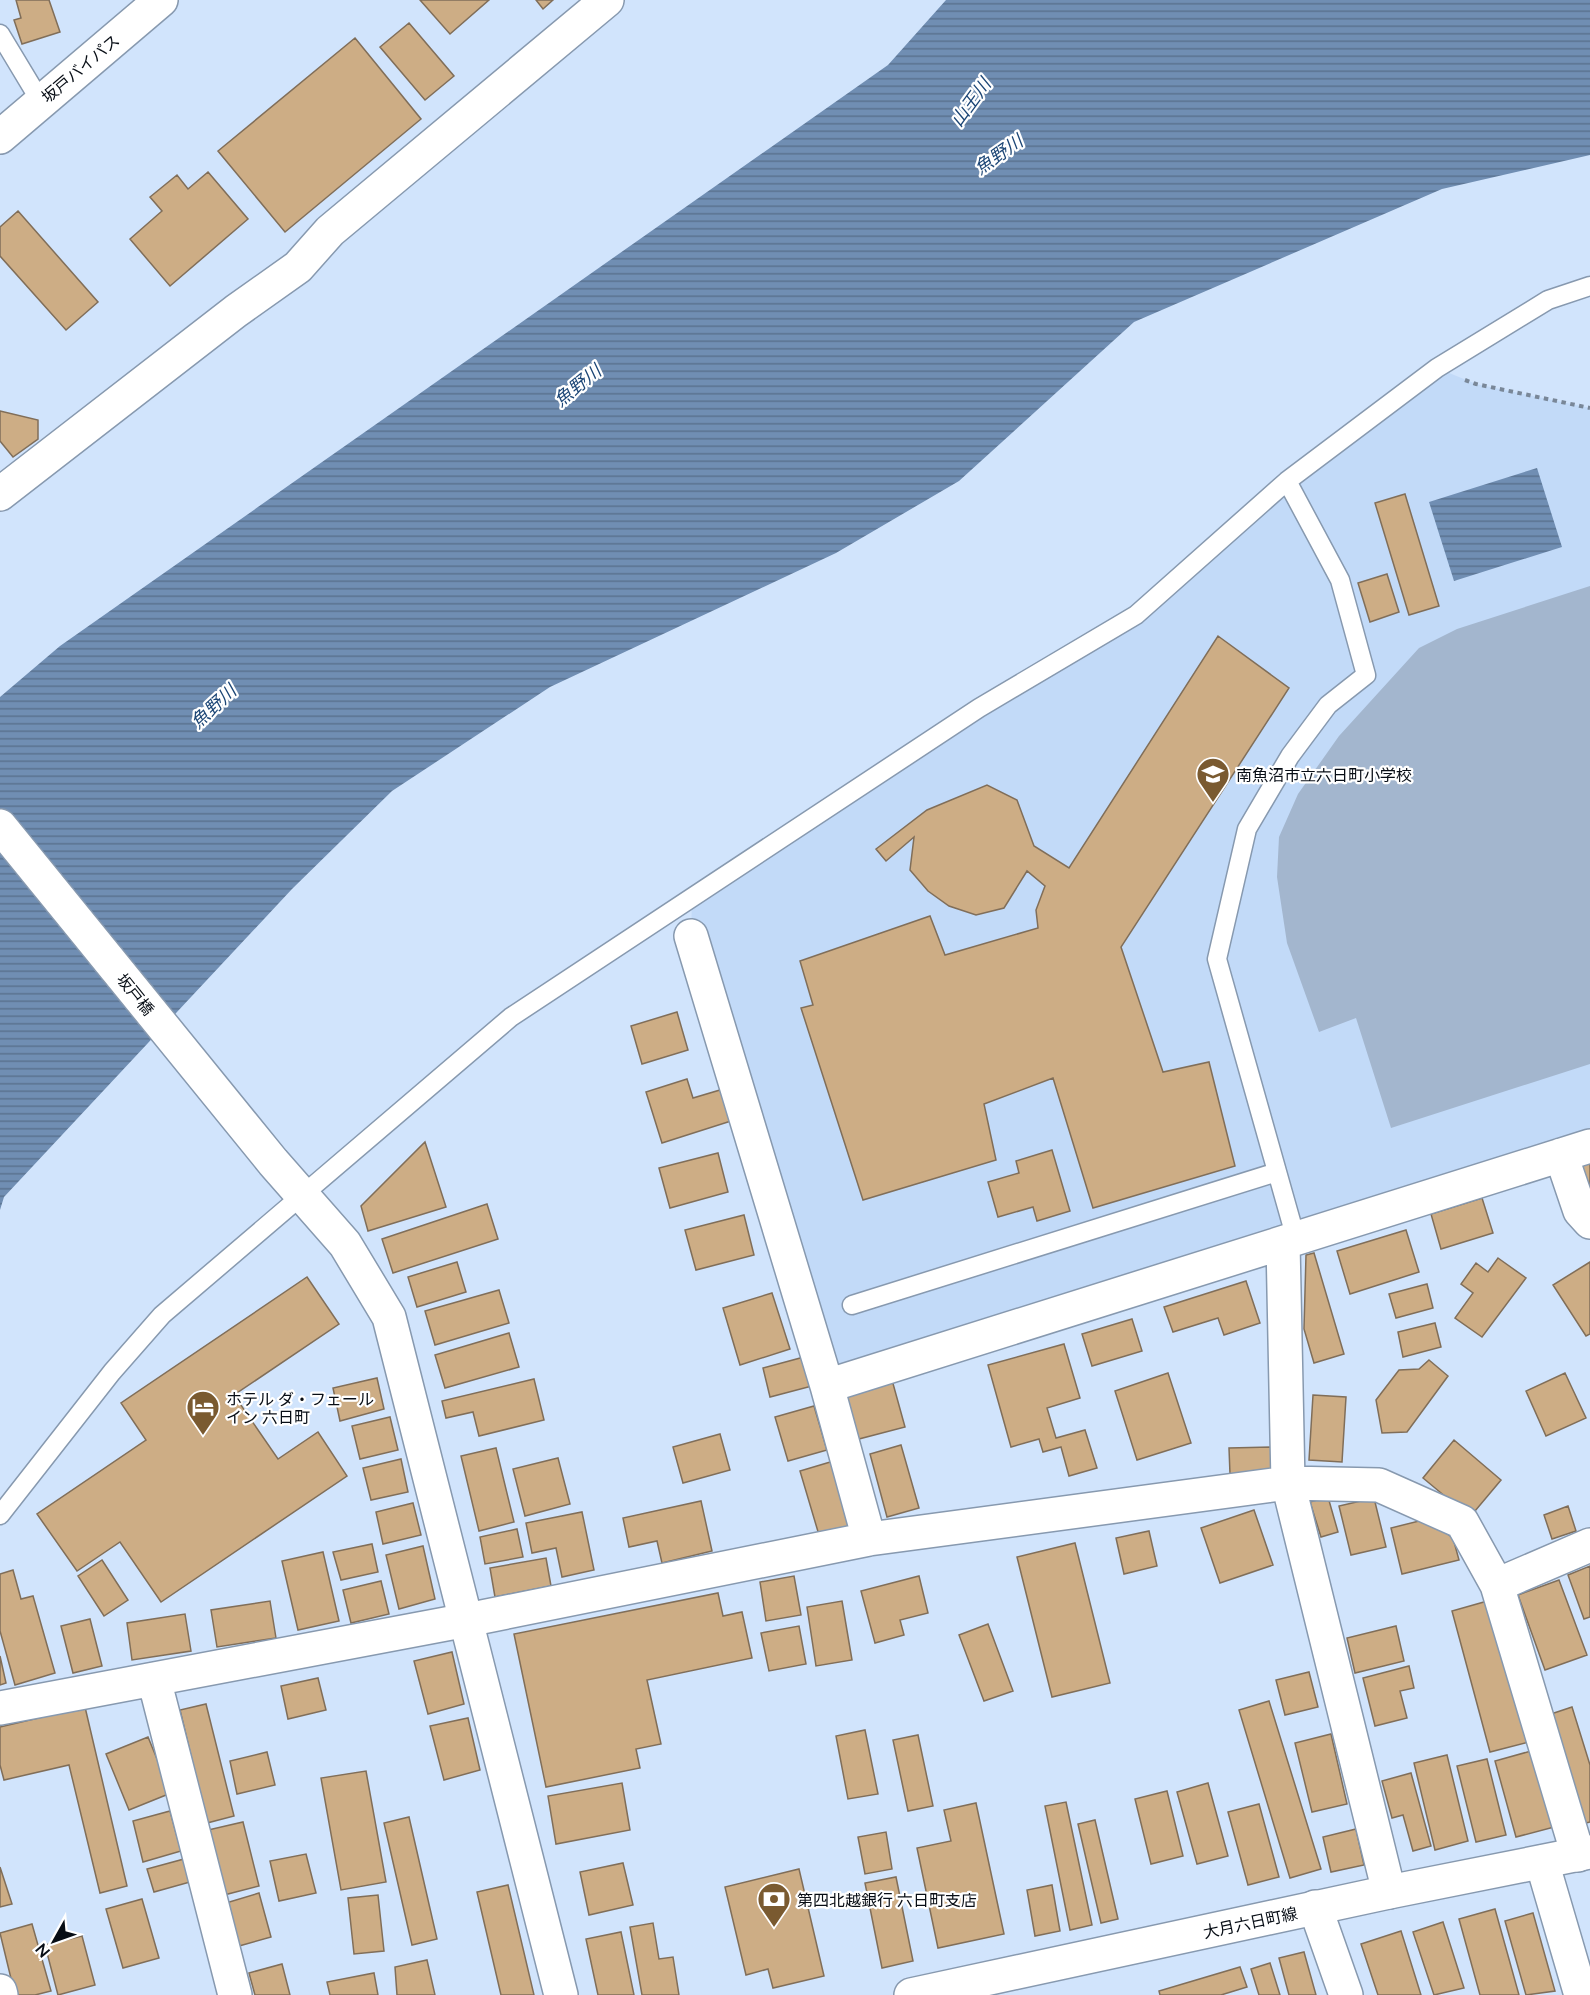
<svg xmlns="http://www.w3.org/2000/svg" width="1590" height="1995" font-family="Lato,'Noto Sans JP',sans-serif">
  <defs>
    <pattern id="water-rules" width="6" height="5" patternUnits="userSpaceOnUse" patternTransform="scale(1.5)"><rect width="6" height="5" fill="#708eb3"/><path d="M0 2.5h6" fill="none" stroke="#5a7290"/></pattern>
  </defs>
  <rect width="100%" height="100%" fill="#d1e4fc"/>
  <!-- built -->
  <path fill="#c2daf8" d="M1437 368 1476 384 1590 408V1146L827 1386 691 936 692 898 1136 615Z"/>
  <!-- grass -->
  <path fill="#a3b6ce" d="M1590 586V1064L1391 1128 1356 1018 1319 1032 1287 943 1277 877 1279 837 1298 794 1339 736 1419 648 1457 629Z"/>
  <!-- water -->
  <path fill="url(#water-rules)" d="M946 0H1590V155L1442 189 1134 322 959 481 836 553 550 687 392 791 292 889 4 1197 0 1210V697L60 646 888 65Z
    M1537 468 1562 547 1454 581 1429 502Z"/>
  <!-- building -->
  <path fill="#cdad85" stroke="#806e59" stroke-width="1.5" d="M16 0H49L60 32 22 44 14 20 21 18Z
    M420 0H489L450 34Z
    M536 0H553L543 9Z
    M409 23 454 76 425 100 380 47Z
    M355 38 421 119 285 232 218 151Z
    M208 172 248 219 170 286 130 239 162 211 150 197 177 175 188 189Z
    M18 211 98 302 66 330 0 256V227Z
    M0 411 38 420V439L13 457 0 441Z
    M1405 494 1439 606 1409 615 1375 503Z
    M1387 574 1399 612 1370 622 1358 583Z
    M1218 636 1289 688 1121 947 1163 1072 1209 1062 1235 1166 1093 1208 1053 1078 984 1104 996 1160 863 1200 801 1008 813 1005 800 961 930 916 945 955 1038 928 1036 910 1045 886 1027 871 1004 908 976 915 949 906 928 891 910 870 914 837 886 861 876 849 927 810 987 785 1017 800 1034 846 1069 868Z
    M677 1012 688 1050 642 1064 631 1026Z
    M687 1079 693 1098 720 1090 731 1121 662 1143 646 1092Z
    M425 1142 446 1207 368 1231 361 1206Z
    M1052 1150 1070 1211 1037 1221 1033 1207 998 1217 988 1182 1019 1173 1016 1161Z
    M718 1153 728 1192 670 1208 659 1168Z
    M1590 1163V1194L1574 1169Z
    M1482 1198 1493 1233 1441 1249 1431 1214Z
    M487 1204 498 1239 393 1273 382 1239Z
    M744 1215 754 1255 696 1270 685 1230Z
    M1406 1230 1419 1272 1350 1294 1337 1251Z
    M1314 1253 1344 1354 1314 1363 1304 1329 1306 1255Z
    M1498 1258 1526 1278 1482 1337 1455 1318 1473 1293 1461 1284 1476 1263 1488 1272Z
    M457 1262 466 1292 417 1307 408 1277Z
    M1590 1262V1334L1586 1336 1553 1285Z
    M307 1277 339 1324 234 1395 278 1459 318 1432 347 1476 161 1602 120 1542 77 1571 37 1514 146 1440 121 1403Z
    M1246 1281 1260 1323 1224 1335 1218 1318 1173 1332 1164 1307Z
    M1427 1284 1433 1308 1396 1318 1389 1294Z
    M499 1290 509 1323 435 1345 425 1311Z
    M772 1293 790 1349 740 1365 723 1308Z
    M1132 1319 1142 1351 1092 1366 1082 1334Z
    M1435 1323 1441 1347 1403 1357 1398 1332Z
    M509 1333 519 1367 445 1388 435 1355Z
    M1064 1344 1080 1398 1047 1408 1056 1438 1085 1430 1097 1468 1069 1476 1061 1447 1043 1452 1039 1439 1011 1447 988 1365Z
    M804 1357 812 1386 770 1397 763 1368Z
    M1429 1360 1448 1376 1407 1432 1382 1433 1376 1400 1399 1370 1419 1369Z
    M1168 1373 1191 1443 1137 1460 1115 1391Z
    M1565 1373 1586 1418 1546 1436 1526 1391Z
    M377 1378 384 1409 340 1421 333 1388Z
    M534 1379 544 1420 479 1436 473 1412 446 1418 442 1401Z
    M892 1380 905 1427 855 1440 842 1394Z
    M1313 1395 1346 1397 1342 1462 1309 1460Z
    M814 1406 827 1450 788 1461 775 1417Z
    M390 1417 398 1450 360 1459 352 1426Z
    M720 1434 730 1470 683 1483 673 1447Z
    M1454 1440 1501 1480 1470 1517 1423 1478Z
    M901 1445 919 1508 887 1517 870 1454Z
    M1271 1447 1272 1472 1230 1474 1229 1448Z
    M496 1448 514 1522 479 1531 461 1456Z
    M558 1458 570 1504 525 1516 513 1469Z
    M401 1459 408 1492 371 1500 363 1468Z
    M837 1460 855 1524 819 1535 800 1471Z
    M1328 1497 1338 1532 1321 1537 1310 1502Z
    M1374 1498 1386 1547 1351 1555 1339 1506Z
    M701 1501 712 1551 662 1563 657 1541 629 1547 623 1518Z
    M413 1503 421 1535 383 1544 376 1512Z
    M1568 1506 1576 1531 1552 1539 1544 1515Z
    M1254 1510 1273 1565 1220 1583 1201 1528Z
    M582 1512 594 1570 562 1577 556 1548 532 1553 526 1523Z
    M1427 1519 1453 1538 1459 1560 1402 1574 1391 1528Z
    M517 1529 523 1557 485 1564 480 1537Z
    M1149 1531 1157 1566 1124 1574 1116 1538Z
    M1075 1543 1110 1683 1052 1697 1017 1557Z
    M372 1544 378 1572 341 1580 333 1552Z
    M423 1546 435 1599 399 1609 386 1555Z
    M323 1552 339 1621 298 1630 282 1561Z
    M546 1558 551 1586 495 1597 490 1568Z
    M102 1560 128 1600 104 1616 78 1576Z
    M1590 1566V1617L1584 1619 1568 1575Z
    M13 1570 21 1599 33 1596 55 1673 15 1685 0 1631V1574Z
    M794 1576 801 1615 766 1621 760 1582Z
    M919 1576 928 1613 900 1620 904 1635 875 1643 861 1591Z
    M1559 1580 1587 1655 1545 1670 1518 1595Z
    M381 1581 389 1614 351 1623 343 1590Z
    M718 1593 723 1616 742 1612 752 1658 647 1680 661 1744 636 1749 640 1768 546 1787 514 1634Z
    M1491 1600 1529 1742 1490 1752 1452 1611Z
    M270 1601 276 1638 217 1647 211 1610Z
    M842 1601 852 1660 816 1666 807 1607Z
    M185 1614 191 1651 132 1660 127 1623Z
    M90 1619 102 1666 73 1673 61 1626Z
    M988 1624 1013 1691 984 1701 959 1635Z
    M799 1626 806 1664 769 1671 761 1633Z
    M1396 1626 1404 1661 1355 1673 1347 1638Z
    M452 1652 464 1704 428 1714 414 1661Z
    M0 1656 6 1683 0 1685Z
    M1409 1666 1414 1688 1400 1691 1407 1718 1375 1726 1363 1678Z
    M1309 1672 1318 1707 1285 1715 1276 1680Z
    M318 1678 326 1710 288 1719 281 1686Z
    M1269 1701 1321 1869 1290 1878 1239 1710Z
    M206 1704 234 1816 207 1823 180 1710Z
    M85 1707 127 1886 100 1893 69 1765 4 1780 0 1765V1727Z
    M1572 1707 1590 1765V1822L1582 1824 1548 1715Z
    M468 1718 480 1770 444 1780 430 1726Z
    M865 1730 878 1794 848 1799 836 1736Z
    M1331 1734 1347 1804 1312 1812 1295 1743Z
    M918 1735 933 1806 908 1811 893 1740Z
    M148 1737 171 1793 129 1810 106 1754Z
    M1538 1749 1558 1826 1516 1837 1495 1761Z
    M267 1752 275 1785 237 1794 230 1761Z
    M1447 1755 1468 1841 1435 1850 1414 1763Z
    M1487 1759 1506 1835 1476 1842 1457 1766Z
    M366 1771 386 1882 341 1890 321 1778Z
    M1411 1773 1431 1846 1413 1851 1403 1815 1392 1818 1382 1781Z
    M622 1783 630 1830 556 1844 548 1796Z
    M1208 1783 1228 1856 1197 1864 1177 1792Z
    M1167 1791 1183 1856 1151 1864 1135 1799Z
    M1066 1802 1092 1925 1070 1930 1045 1806Z
    M976 1803 1004 1934 938 1948 917 1848 951 1841 944 1810Z
    M1259 1804 1279 1877 1248 1885 1228 1812Z
    M170 1811 181 1851 143 1862 133 1821Z
    M409 1817 437 1939 412 1945 384 1823Z
    M1095 1820 1118 1919 1101 1923 1078 1824Z
    M243 1822 259 1886 224 1895 208 1830Z
    M1356 1829 1364 1865 1331 1872 1323 1837Z
    M886 1832 892 1869 865 1874 858 1837Z
    M306 1854 316 1893 279 1901 270 1861Z
    M184 1859 190 1882 154 1892 147 1869Z
    M623 1863 633 1905 589 1915 580 1872Z
    M0 1867 12 1904 0 1907Z
    M799 1869 824 1976 773 1988 768 1969 746 1975 725 1887Z
    M896 1877 913 1961 882 1968 865 1883Z
    M508 1885 534 1995H501L477 1892Z
    M1052 1885 1060 1931 1035 1936 1027 1890Z
    M259 1893 271 1937 239 1946 226 1903Z
    M378 1895 384 1951 354 1954 348 1898Z
    M142 1899 159 1958 123 1968 106 1909Z
    M1495 1909 1519 1995H1480L1459 1919Z
    M1533 1913 1555 1991 1526 1995 1505 1921Z
    M1443 1922 1464 1988 1434 1995 1413 1932Z
    M653 1923 659 1959 673 1957 679 1995H642L630 1927Z
    M32 1924 51 1991 35 1995H15L0 1933Z
    M1401 1931 1421 1995H1378L1361 1944Z
    M621 1932 634 1995H598L586 1939Z
    M82 1936 95 1985 58 1995 45 1945Z
    M1304 1952 1316 1995H1289L1279 1958Z
    M427 1960 435 1995H397L395 1967Z
    M1270 1963 1280 1995H1259L1251 1969Z
    M282 1964 290 1995H255L249 1973Z
    M1240 1967 1247 1987 1221 1995H1160L1159 1991Z
    M374 1973 378 1995H330L327 1982Z"/>
  <g fill="none" stroke-linecap="round" stroke-linejoin="round">
    <defs>
      <path id="service" d="M0 34 41 102
        M1287 481 1340 580 1366 675 1328 705 1290 756 1247 829 1217 959 1296 1239
        M852 1305 1277 1172
        M0 1515 112 1372 162 1315 511 1017 979 708 1136 615 1287 481 1437 368 1548 300 1590 286"/>
      <path id="minor" d="M0 494 236 311 298 267 330 231 607 0
        M691 936 827 1386
        M1561 1155 1580 1211 1590 1222
        M1283 1243 1288 1483 1389 1892
        M869 1539 827 1386 1590 1146
        M1497 1585 1590 1545
        M154 1679 235 1995
        M0 1708 467 1620 869 1539 1288 1483 1379 1485 1462 1522 1497 1585 1578 1855
        M1542 1862 1581 1995
        M0 1991 1 1995"/>
      <path id="tertiary" d="M0 826 273 1162 345 1244 389 1317 561 1995
        M1315 1907 1346 1995"/>
      <path id="secondary" d="M911 1995 1389 1892 1590 1852"/>
      <path id="trunk" d="M0 137 161 0"/>
    </defs>
    <!-- service casing -->
    <use href="#service" stroke="#8799af" stroke-width="21"/>
    <!-- minor casing -->
    <use href="#minor" stroke="#8799af" stroke-width="36"/>
    <!-- tertiary casing -->
    <use href="#tertiary" stroke="#8799af" stroke-width="36"/>
    <!-- secondary casing -->
    <use href="#secondary" stroke="#8799af" stroke-width="36"/>
    <!-- trunk casing -->
    <use href="#trunk" stroke="#8799af" stroke-width="36"/>
    <!-- path -->
    <path stroke="#798798" stroke-width="4" stroke-dasharray="4.5 4.5" stroke-linecap="butt" d="M1465 380 1476 384 1590 408"/>
    <!-- service -->
    <use href="#service" stroke="#fff" stroke-width="18"/>
    <!-- minor -->
    <use href="#minor" stroke="#fff" stroke-width="33"/>
    <!-- tertiary -->
    <use href="#tertiary" stroke="#fff" stroke-width="33"/>
    <!-- secondary -->
    <use href="#secondary" stroke="#fff" stroke-width="33"/>
    <!-- trunk -->
    <use href="#trunk" stroke="#fff" stroke-width="33"/>
  </g>
  <!-- icons -->
  <defs>
    <symbol id="school-pin" viewBox="-11 -11 22 30"><path d="M0 17L-7.5 6A9.5 9.5 0 1 1 7.5 6Z" fill="#7a5a30" stroke="#fff"/><path d="M0-5L7-2L0 1L-7-2ZM-4 1L0 2.5L4 1V4Q0 6-4 4Z" fill="#fff"/></symbol>
    <symbol id="hotel-pin" viewBox="-11 -11 22 30"><path d="M0 17L-7.5 6A9.5 9.5 0 1 1 7.5 6Z" fill="#7a5a30" stroke="#fff"/><path d="M-6-4.5h1.5V1H6V5H4.5V3h-9V5H-6ZM-4 0a1.8 1.8 0 1 1 3.6 0ZM.5 0V-2.5h3Q6-2.5 6 0Z" fill="#fff"/></symbol>
    <symbol id="bank-pin" viewBox="-11 -11 22 30"><path d="M0 17L-7.5 6A9.5 9.5 0 1 1 7.5 6Z" fill="#7a5a30" stroke="#fff"/><path d="M-6-4H6V4H-6ZM0-2.3a2.3 2.3 0 1 0 0 4.6a2.3 2.3 0 1 0 0-4.6Z" fill="#fff"/></symbol>
  </defs>
  <g fill-rule="evenodd">
    <use href="#school-pin" x="1194" y="755" width="38" height="52"/>
    <use href="#hotel-pin" x="184" y="1388" width="38" height="52"/>
    <use href="#bank-pin" x="755" y="1880" width="38" height="52"/>
  </g>
  <g text-anchor="middle" dominant-baseline="central" stroke-width="4.5" stroke-linejoin="round" paint-order="stroke">
    <!-- street labels -->
    <g font-size="16" fill="#070d15" stroke="#fff">
      <text transform="translate(80 68) rotate(-40)">坂戸バイパス</text>
      <text transform="translate(136 994) rotate(51)">坂戸橋</text>
      <text transform="translate(1250 1922) rotate(-12)">大月六日町線</text>
    </g>
    <!-- poi labels -->
    <g font-size="16" fill="#070d15" stroke="#fff" text-anchor="start">
      <text x="1236" y="774">南魚沼市立六日町小学校</text>
      <text x="226" y="1398">ホテル ダ・フェール<tspan x="226" dy="18">イン 六日町</tspan></text>
      <text x="797" y="1899">第四北越銀行 六日町支店</text>
    </g>
    <!-- water labels -->
    <g font-size="18" font-style="italic" fill="#1c4676" stroke="#fff">
      <text transform="translate(970 102) rotate(-54)">山王川</text>
      <text transform="translate(998 154) rotate(-35)">魚野川</text>
      <text transform="translate(577 385) rotate(-39)">魚野川</text>
      <text transform="translate(213 706) rotate(-43)">魚野川</text>
    </g>
  </g>
  <!-- north arrow -->
  <g transform="translate(54 1941) rotate(230)" stroke="#ffffff" stroke-width="4.5" paint-order="stroke">
  <path d="M0-4.5L10 22L0 15L-10 22Z" fill="#070d15"/>
  <text y="-9" font-size="16" font-weight="bold" text-anchor="middle" fill="#070d15">N</text>
  </g>
</svg>
